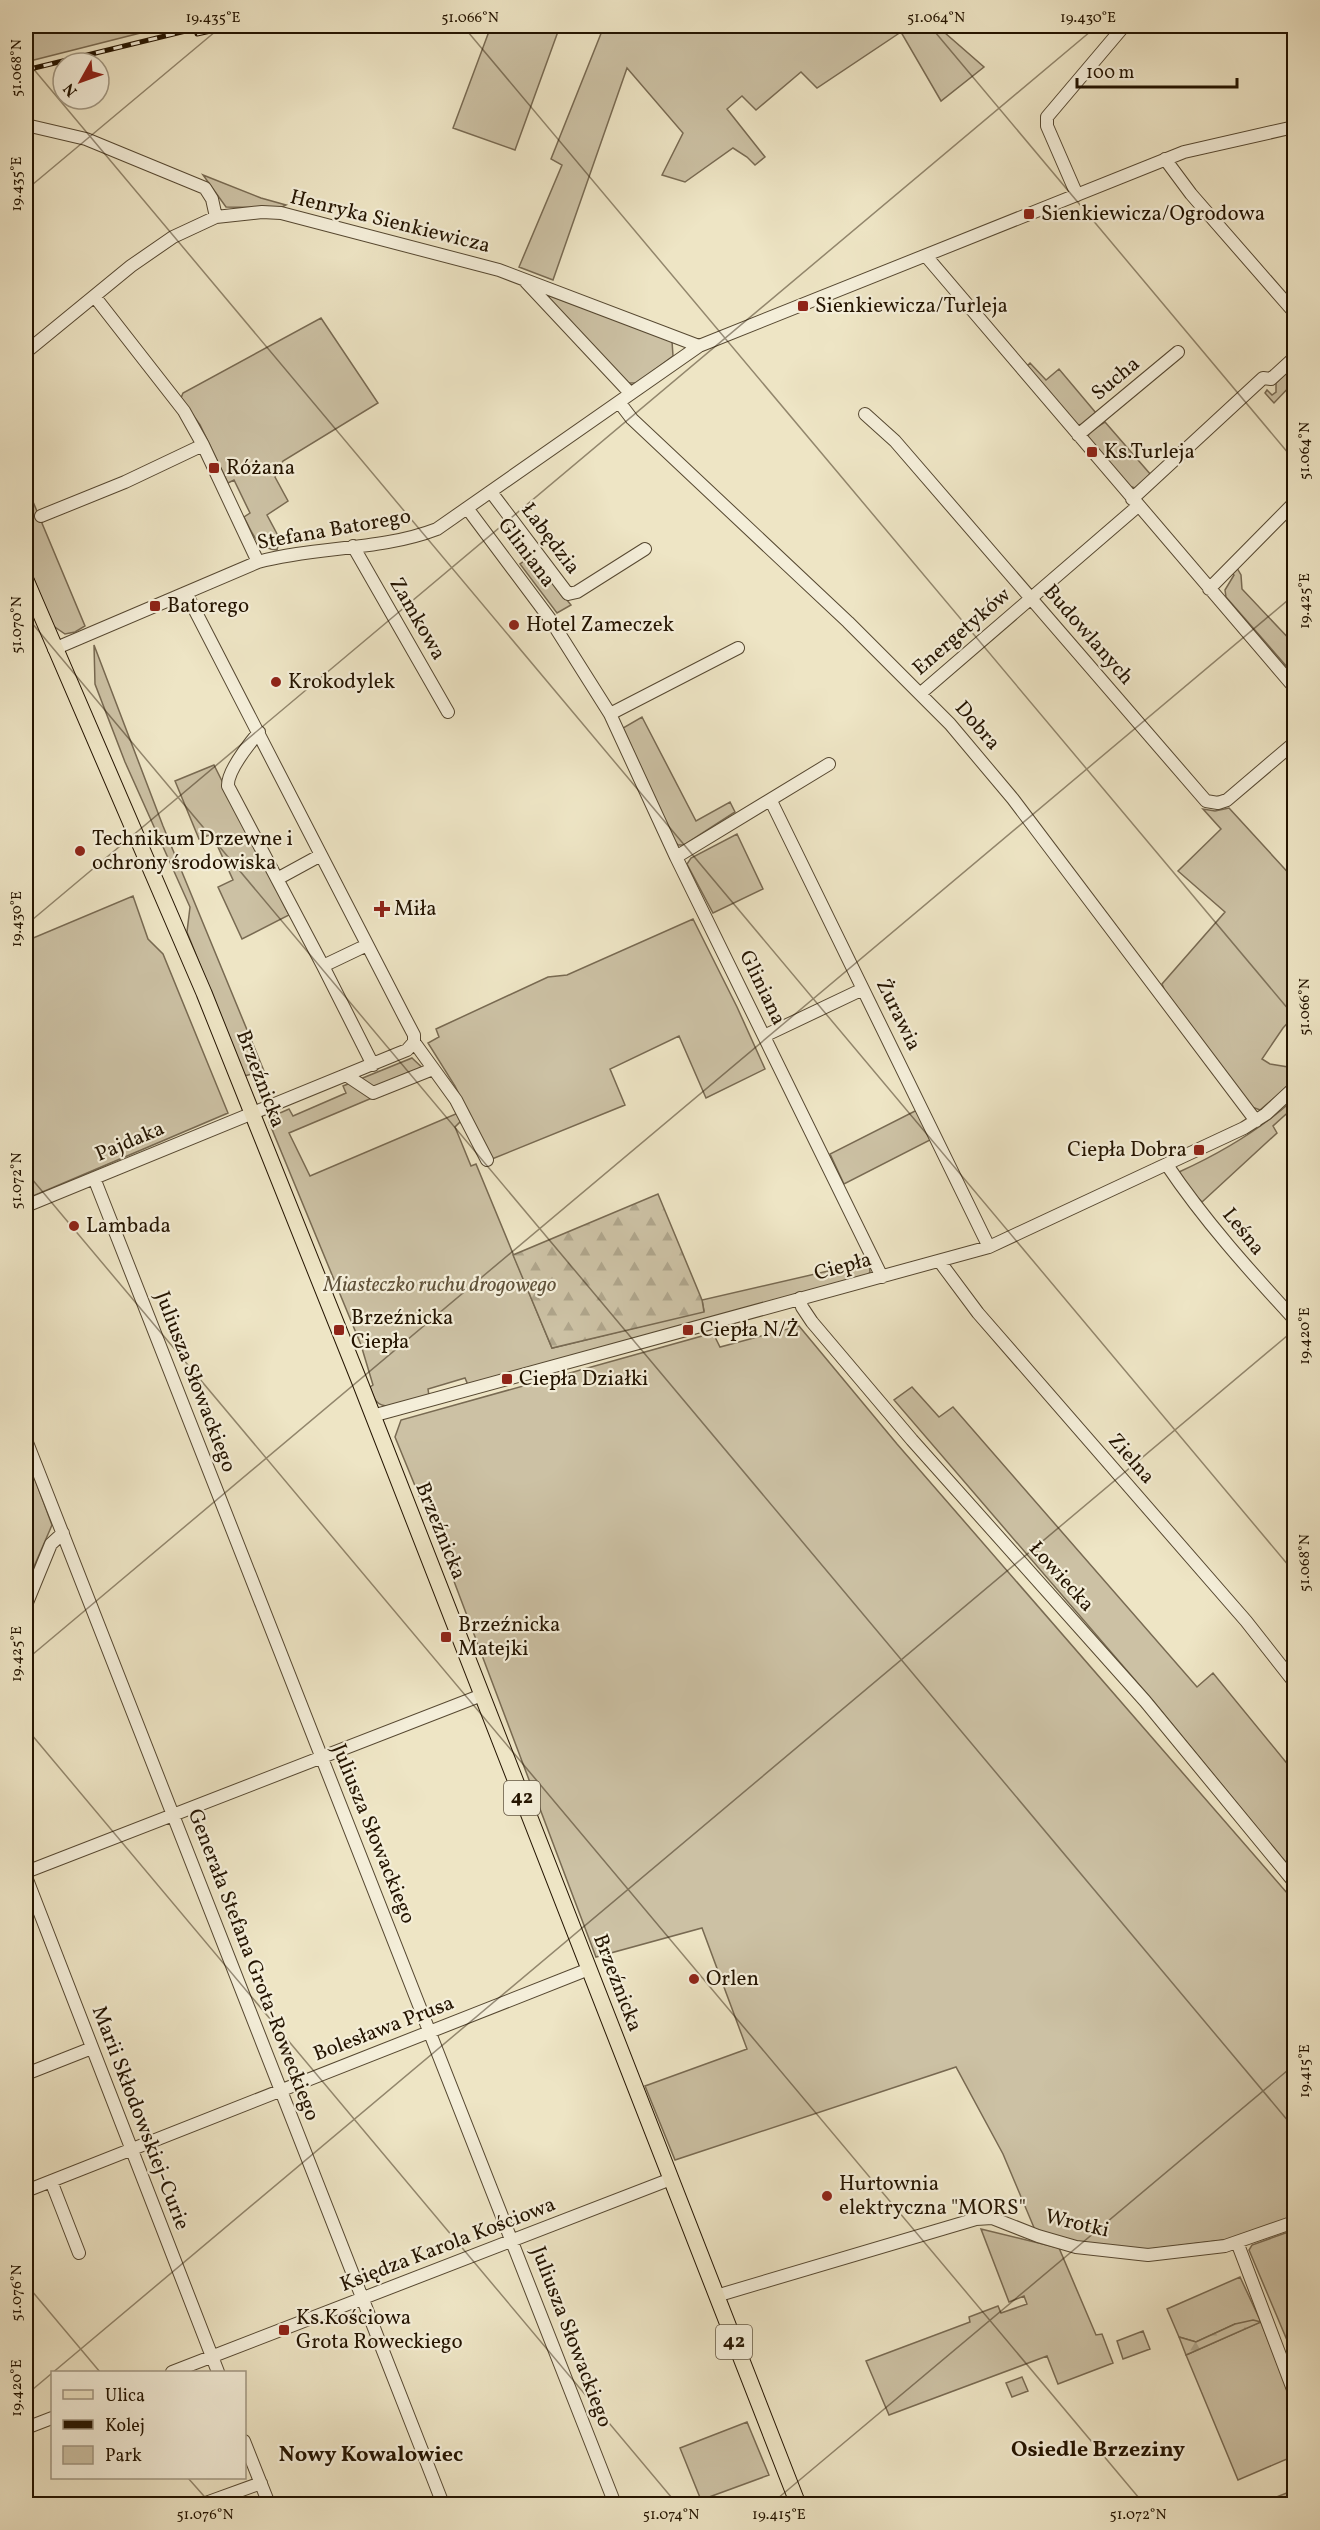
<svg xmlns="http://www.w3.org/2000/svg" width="1320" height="2530" font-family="Vollkorn,serif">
  <defs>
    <pattern id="forest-firs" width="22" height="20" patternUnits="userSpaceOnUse" patternTransform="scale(1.5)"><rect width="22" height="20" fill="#ccc1a4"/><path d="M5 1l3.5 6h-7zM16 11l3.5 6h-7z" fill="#afa58b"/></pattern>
  </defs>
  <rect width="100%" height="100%" fill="#eee5c5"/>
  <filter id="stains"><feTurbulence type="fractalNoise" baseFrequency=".00333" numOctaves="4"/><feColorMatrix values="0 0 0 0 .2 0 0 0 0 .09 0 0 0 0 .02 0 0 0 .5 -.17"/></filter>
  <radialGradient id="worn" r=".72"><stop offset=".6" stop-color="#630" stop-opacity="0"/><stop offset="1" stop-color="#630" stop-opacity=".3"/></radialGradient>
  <!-- green -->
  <path fill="#ccc1a4" stroke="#786a52" stroke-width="1.5" d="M26 26H168L26 62Z
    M491 26H560L515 150 453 128Z
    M604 26H937L984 67 941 101 901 32 817 88 801 72 756 110 742 96 727 109 765 157 755 165 747 157 733 148 685 182 662 175 683 133 627 68 553 280 519 267 562 165 551 159Z
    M203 175 261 198 286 205 280 208 226 207Z
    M548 295 672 341 673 356 637 383H628L547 296Z
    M321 318 378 403 283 461 275 477 288 501 267 515 283 545 278 546 277 550C257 549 252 533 244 517L250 513 234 480 228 483 200 425 181 398 183 393Z
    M1030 363 1046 380 1059 369 1096 413 1085 424 1078 425 1073 421 1027 366Z
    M1294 365V382L1274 403 1265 393 1267 390 1272 395 1276 392V383Z
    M1105 422 1151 475 1135 488 1129 486 1088 438 1089 432Z
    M26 485 85 626 75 632 65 634 52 625 26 559Z
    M531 556 571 605 557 613 520 564Z
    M1237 568 1241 575 1242 589 1294 644V675L1226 597 1225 590 1234 575 1232 573Z
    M94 645 163 826 264 1071 244 1076 187 932 190 907 125 762 95 684Z
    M642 717 696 821 730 802 735 812 684 845H678L674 840 623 728Z
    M214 765 289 915 242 939 218 887 233 880 212 834 199 839 175 781Z
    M1229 808 1294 879V1016L1283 1028 1262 1059 1270 1064 1294 1068V1081L1260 1110 1252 1107 1165 991 1162 984 1225 912 1178 871 1221 829 1203 809 1215 811Z
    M737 834 763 889 713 913 687 864 691 858Z
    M133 896 148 939 163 954 228 1113 26 1199V941Z
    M693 919 737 1007 765 1069 706 1098 679 1036 610 1069 625 1105 492 1159 455 1086 428 1043 439 1037 436 1029 548 977 567 975Z
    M412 1058 429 1074 289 1133 310 1176 458 1113 461 1121 455 1127 471 1166 476 1164 552 1348 704 1311 702 1300 863 1263 869 1262 870 1272 868 1275 468 1385 465 1378 428 1389 429 1396 389 1406C376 1406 374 1399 370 1387L373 1385 361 1345 269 1122 273 1116 289 1109 293 1116 346 1093 343 1086Z
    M1294 1099V1107L1273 1126 1277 1133 1202 1202 1189 1189 1179 1172C1221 1153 1260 1130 1294 1099Z
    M917 1110 932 1139 844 1184 830 1154Z
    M799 1326 897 1444 1294 1901V2217L1233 2239 1134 2251 1071 2241 1035 2230 1003 2154 956 2067 675 2160 645 2086 747 2049 702 1928 596 1957 452 1576 395 1437 401 1420 713 1333 720 1347Z
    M912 1387 939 1417 953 1407 1197 1687 1213 1673 1294 1772V1873L1154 1702 894 1400Z
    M26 1455 52 1525 26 1585Z
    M981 2229 1059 2248 1096 2335 1102 2334 1113 2363 1058 2384 1047 2356 889 2415 866 2361 970 2322 969 2317 998 2306 1001 2313 1027 2304 1024 2296 1009 2302Z
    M1294 2230V2351L1292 2352 1249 2250 1252 2245Z
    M1240 2277 1261 2322 1294 2406V2456L1238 2480 1186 2355 1260 2322 1235 2324 1196 2342 1179 2337 1167 2309Z
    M1143 2331 1150 2349 1123 2359 1117 2341Z
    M1022 2377 1028 2391 1012 2397 1006 2383Z
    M747 2422 769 2475 701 2500 680 2448Z
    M1294 2490V2504H1259Z"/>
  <!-- forest -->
  <path fill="url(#forest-firs)" stroke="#786a52" stroke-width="1.5" d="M658 1194 702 1300 704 1312 552 1348 513 1255Z
    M1253 2320 1261 2322 1186 2355 1179 2337 1196 2342 1235 2324Z"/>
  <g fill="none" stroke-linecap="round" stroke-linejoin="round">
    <defs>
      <path id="minor" d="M26 125 86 139 205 188 212 199 216 217
        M1165 159 1191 194 1294 312
        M1077 195 1047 126V117L1124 26
        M926 256 1294 687
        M526 282 630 393
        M95 297 184 411 203 445 258 562
        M26 352 131 266 173 237 216 217 262 212 281 213 499 270 699 346
        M619 402 632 419 848 622 950 724 1013 799 1256 1121
        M865 414 895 441 1206 801 1218 803 1227 800 1294 743
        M1078 435 1178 352
        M491 492 568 594 577 592 645 549
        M1132 499 1263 378 1271 379 1294 358
        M467 508 550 619 610 714 676 857 882 1277
        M41 516 125 482 203 445
        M353 546 448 712
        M1209 589 1294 503
        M186 593 404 1016 414 1035V1042L456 1100 487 1160
        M54 649 258 562C316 546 380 551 437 529L699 346 1184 152 1294 127
        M921 693 1138 506
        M610 714 738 648
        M259 732C249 744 227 771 228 786L323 966 373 1065
        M771 801 989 1247
        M676 857 829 764
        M277 879 321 855
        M323 966 367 945
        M764 1036 863 989
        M346 1075 373 1093 433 1069
        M1167 1165C1204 1220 1249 1270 1294 1319
        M94 1178 615 2504
        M26 1206 397 1054 407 1050 414 1042
        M940 1262 978 1313 1246 1621 1294 1682
        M800 1298 802 1307 812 1322 912 1440 1145 1701 1294 1882
        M372 1416 989 1247 1244 1128 1266 1114 1294 1088
        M26 1440 443 2504
        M26 1605 51 1544 63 1533
        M26 1872 482 1695
        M26 1877 218 2372
        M26 2074 92 2048
        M51 2181 79 2253
        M26 2191 589 1969
        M1237 2242 1294 2392
        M716 2296 976 2219 992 2218 1038 2236 1076 2247 1148 2255 1225 2246 1294 2222
        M172 2372 671 2179
        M26 2428 52 2418
        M244 2441 269 2504
        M203 2504 261 2483"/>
      <path id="major" d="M26 580 204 993 361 1385 798 2504"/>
    </defs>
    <!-- minor casing -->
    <use href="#minor" stroke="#564831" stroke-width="14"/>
    <!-- major casing -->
    <use href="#major" stroke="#241400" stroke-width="17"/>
    <!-- minor -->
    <use href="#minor" stroke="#f4eed9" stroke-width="12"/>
    <!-- major -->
    <use href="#major" stroke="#eee5c5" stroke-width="15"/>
    <defs>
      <path id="rail" d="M197 34 233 26
        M26 70 206 26"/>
    </defs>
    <!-- rail casing -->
    <use href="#rail" stroke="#241400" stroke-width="5"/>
    <!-- rail -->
    <use href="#rail" stroke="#f4eed9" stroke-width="3" stroke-dasharray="9" stroke-linecap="butt"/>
  </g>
  <!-- ticks -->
  <path fill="none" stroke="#241400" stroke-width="1.5" stroke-opacity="0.45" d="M463 26 1294 1016M930 26 1294 460M26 60 1294 1572M26 190 222 26M26 616 1294 2128M26 925 1097 26M26 1172 1144 2504M26 1660 1294 595M26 1728 677 2504M26 2284 100 2372M26 2395 1294 1330M188 2478 211 2504M771 2504 1294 2065"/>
  <!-- markers -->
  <g fill="#8f2418" stroke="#f4eed9" stroke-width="2">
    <rect x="1023" y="208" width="12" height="12" rx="3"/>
    <rect x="797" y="300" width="12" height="12" rx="3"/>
    <rect x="1086" y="446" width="12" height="12" rx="3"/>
    <rect x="208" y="462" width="12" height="12" rx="3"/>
    <rect x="149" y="600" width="12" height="12" rx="3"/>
    <circle cx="514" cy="625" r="6"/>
    <circle cx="276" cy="682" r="6"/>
    <circle cx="80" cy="851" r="6"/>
    <path d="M379 900h6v6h6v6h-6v6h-6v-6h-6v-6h6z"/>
    <rect x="1193" y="1144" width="12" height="12" rx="3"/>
    <circle cx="74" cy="1226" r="6"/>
    <rect x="333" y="1324" width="12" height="12" rx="3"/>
    <rect x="682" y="1324" width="12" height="12" rx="3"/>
    <rect x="501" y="1373" width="12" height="12" rx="3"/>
    <rect x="440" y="1631" width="12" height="12" rx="3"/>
    <circle cx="694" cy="1979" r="6"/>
    <circle cx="827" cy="2196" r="6"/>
    <rect x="278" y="2324" width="12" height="12" rx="3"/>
  </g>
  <g text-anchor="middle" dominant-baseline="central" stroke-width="4.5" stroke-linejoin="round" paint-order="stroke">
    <!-- shield labels -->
    <g fill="#f4eed9" stroke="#625541" stroke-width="1.5">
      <rect x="504" y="1781" width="36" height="34" rx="4.5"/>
      <rect x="716" y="2325" width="36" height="34" rx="4.5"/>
    </g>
    <g font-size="20" font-weight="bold" fill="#241400">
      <text x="522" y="1798">42</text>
      <text x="734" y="2342">42</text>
    </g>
    <!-- poi labels -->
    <g font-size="21" fill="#241400" stroke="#f4eed9" text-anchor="start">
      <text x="1041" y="214">Sienkiewicza/Ogrodowa</text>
      <text x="815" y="306">Sienkiewicza/Turleja</text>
      <text x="1104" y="452">Ks.Turleja</text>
      <text x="226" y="468">Różana</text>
      <text x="167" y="606">Batorego</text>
      <text x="526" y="625">Hotel Zameczek</text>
      <text x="288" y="682">Krokodylek</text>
      <text x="92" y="839">Technikum Drzewne i<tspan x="92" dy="24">ochrony środowiska</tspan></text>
      <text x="394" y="909">Miła</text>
      <text x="1187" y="1150" text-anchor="end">Ciepła Dobra</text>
      <text x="86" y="1226">Lambada</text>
      <text x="351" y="1318">Brzeźnicka<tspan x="351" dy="24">Ciepła</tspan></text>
      <text x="700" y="1330">Ciepła N/Ż</text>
      <text x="519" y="1379">Ciepła Działki</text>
      <text x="458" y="1625">Brzeźnicka<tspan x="458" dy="24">Matejki</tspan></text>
      <text x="706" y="1979">Orlen</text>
      <text x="839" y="2184">Hurtownia<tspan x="839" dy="24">elektryczna "MORS"</tspan></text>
      <text x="296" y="2318">Ks.Kościowa<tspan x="296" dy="24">Grota Roweckiego</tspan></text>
    </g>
    <!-- street labels -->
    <g font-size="21" fill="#241400" stroke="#f4eed9">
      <text transform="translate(390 222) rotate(14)">Henryka Sienkiewicza</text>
      <text transform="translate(1116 379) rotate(-40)">Sucha</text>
      <text transform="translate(334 530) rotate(-10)">Stefana Batorego</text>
      <text transform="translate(550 539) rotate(53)">Łabędzia</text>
      <text transform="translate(526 553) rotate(53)">Gliniana</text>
      <text transform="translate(417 619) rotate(60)">Zamkowa</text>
      <text transform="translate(962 632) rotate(-41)">Energetyków</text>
      <text transform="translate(1088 635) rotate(49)">Budowlanych</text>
      <text transform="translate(977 726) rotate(49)">Dobra</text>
      <text transform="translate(762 988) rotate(64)">Gliniana</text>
      <text transform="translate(898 1015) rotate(64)">Żurawia</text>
      <text transform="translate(260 1079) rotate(69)">Brzeźnicka</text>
      <text transform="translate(130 1142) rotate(-23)">Pajdaka</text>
      <text transform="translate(1243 1232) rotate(51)">Leśna</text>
      <text transform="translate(843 1267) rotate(-15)">Ciepła</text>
      <text transform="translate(195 1382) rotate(69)">Juliusza Słowackiego</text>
      <text transform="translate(1131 1459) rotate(49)">Zielna</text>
      <text transform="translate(440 1531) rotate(68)">Brzeźnicka</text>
      <text transform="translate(1061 1577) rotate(48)">Łowiecka</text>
      <text transform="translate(373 1834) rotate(68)">Juliusza Słowackiego</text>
      <text transform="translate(253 1965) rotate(69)">Generała Stefana Grota-Roweckiego</text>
      <text transform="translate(617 1983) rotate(69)">Brzeźnicka</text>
      <text transform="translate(384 2029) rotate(-21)">Bolesława Prusa</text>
      <text transform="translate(140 2118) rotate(69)">Marii Skłodowskiej-Curie</text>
      <text transform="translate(1077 2224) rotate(13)">Wrotki</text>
      <text transform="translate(448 2245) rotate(-21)">Księdza Karola Kościowa</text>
      <text transform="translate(571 2337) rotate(69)">Juliusza Słowackiego</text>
    </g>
    <!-- park labels -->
    <g font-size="21" font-style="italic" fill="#5f5139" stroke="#f4eed9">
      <text x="440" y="1285">Miasteczko ruchu drogowego</text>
    </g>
    <!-- neighbourhood labels -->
    <g font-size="22" font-weight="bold" fill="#241400" stroke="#f4eed9">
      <text x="1098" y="2450">Osiedle Brzeziny</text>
      <text x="371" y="2455">Nowy Kowalowiec</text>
    </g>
  </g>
  <!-- margin -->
  <rect width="1320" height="2530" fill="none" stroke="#eee5c5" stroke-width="66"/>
  <!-- legend -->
  <rect x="51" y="2371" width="195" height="108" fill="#f4eed9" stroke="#a19782" stroke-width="1.5"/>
  <rect x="63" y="2390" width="30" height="9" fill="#eee5c5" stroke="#a19782" stroke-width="1.5"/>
  <text x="105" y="2401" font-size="18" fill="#241400">Ulica</text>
  <rect x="63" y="2420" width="30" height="9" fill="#241400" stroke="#a19782" stroke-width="1.5"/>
  <text x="105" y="2431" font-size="18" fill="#241400">Kolej</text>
  <rect x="63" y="2446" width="30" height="18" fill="#ccc1a4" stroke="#a19782" stroke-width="1.5"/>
  <text x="105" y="2461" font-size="18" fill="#241400">Park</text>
  <!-- north arrow -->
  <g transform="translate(81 81) rotate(230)"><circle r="28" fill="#f4eed9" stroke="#a19782" stroke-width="1.5"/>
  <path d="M0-4.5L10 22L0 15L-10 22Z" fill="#8f2418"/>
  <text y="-9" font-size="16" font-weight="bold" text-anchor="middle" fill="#241400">N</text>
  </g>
  <!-- scale -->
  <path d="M1077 78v9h160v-9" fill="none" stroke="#241400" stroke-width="3"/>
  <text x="1086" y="78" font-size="18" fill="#241400" stroke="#f4eed9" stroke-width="4.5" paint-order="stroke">100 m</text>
  <rect x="33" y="33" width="1254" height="2464" fill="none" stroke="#241400" stroke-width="2"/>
  <g font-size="15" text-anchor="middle" fill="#241400">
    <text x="213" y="22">19.435°E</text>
    <text x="470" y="22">51.066°N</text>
    <text x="936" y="22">51.064°N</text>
    <text x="1088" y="22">19.430°E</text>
    <text transform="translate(16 68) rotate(-90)" y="5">51.068°N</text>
    <text transform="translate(16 184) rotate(-90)" y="5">19.435°E</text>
    <text transform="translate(1304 451) rotate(-90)" y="5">51.064°N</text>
    <text transform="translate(1304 601) rotate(-90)" y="5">19.425°E</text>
    <text transform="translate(16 625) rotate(-90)" y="5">51.070°N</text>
    <text transform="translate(16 919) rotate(-90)" y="5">19.430°E</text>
    <text transform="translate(1304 1007) rotate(-90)" y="5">51.066°N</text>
    <text transform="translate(16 1181) rotate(-90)" y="5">51.072°N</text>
    <text transform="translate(1304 1336) rotate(-90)" y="5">19.420°E</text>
    <text transform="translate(1304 1563) rotate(-90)" y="5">51.068°N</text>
    <text transform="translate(16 1654) rotate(-90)" y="5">19.425°E</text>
    <text transform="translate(1304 2071) rotate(-90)" y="5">19.415°E</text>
    <text transform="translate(16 2293) rotate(-90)" y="5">51.076°N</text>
    <text transform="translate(16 2388) rotate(-90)" y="5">19.420°E</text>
    <text x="205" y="2519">51.076°N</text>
    <text x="671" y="2519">51.074°N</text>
    <text x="779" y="2519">19.415°E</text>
    <text x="1138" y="2519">51.072°N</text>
  </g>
  <rect width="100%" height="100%" filter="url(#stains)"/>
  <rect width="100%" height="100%" fill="url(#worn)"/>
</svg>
